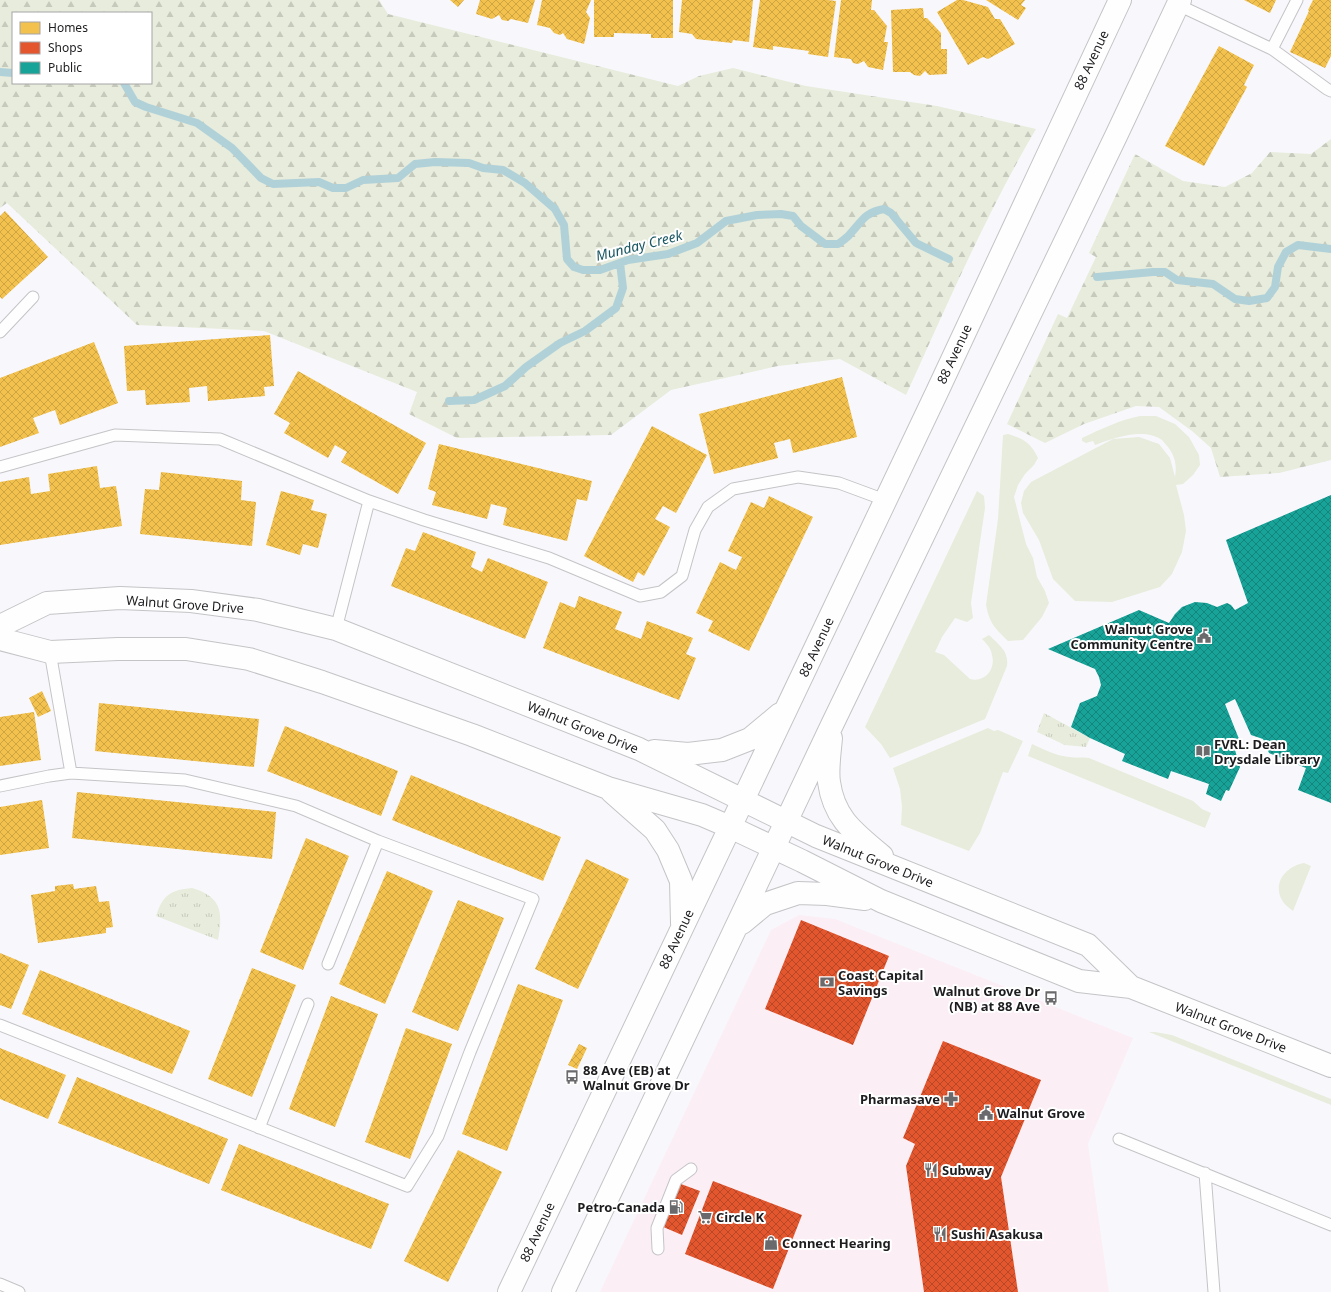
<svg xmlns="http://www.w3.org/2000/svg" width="1331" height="1292" font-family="'Noto Sans',sans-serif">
  <defs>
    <pattern id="forest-firs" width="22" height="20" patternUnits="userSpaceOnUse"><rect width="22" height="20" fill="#e7ecdc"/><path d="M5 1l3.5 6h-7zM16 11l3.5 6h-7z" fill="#c6cabc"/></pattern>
    <pattern id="park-tufts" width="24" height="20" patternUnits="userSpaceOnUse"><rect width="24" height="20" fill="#e7ecdc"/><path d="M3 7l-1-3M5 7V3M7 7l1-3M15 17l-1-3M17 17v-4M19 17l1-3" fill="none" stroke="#c6cabc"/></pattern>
    <pattern id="homes-cross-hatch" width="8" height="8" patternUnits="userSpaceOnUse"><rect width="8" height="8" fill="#f2c14e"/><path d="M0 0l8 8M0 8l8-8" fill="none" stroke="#cfa544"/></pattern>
    <pattern id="shops-cross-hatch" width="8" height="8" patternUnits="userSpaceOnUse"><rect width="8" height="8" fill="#e4572e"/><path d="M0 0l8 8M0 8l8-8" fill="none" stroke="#b84727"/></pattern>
    <pattern id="public-cross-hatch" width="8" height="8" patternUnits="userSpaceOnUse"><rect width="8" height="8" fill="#17a398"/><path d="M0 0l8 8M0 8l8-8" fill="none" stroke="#14847c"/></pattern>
  </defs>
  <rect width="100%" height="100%" fill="#f8f8fc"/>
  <!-- commercial -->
  <path fill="#fbeef5" d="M799 915 835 919 1133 1038 1088 1144 1109 1292H600L771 930Z"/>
  <!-- green -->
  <path fill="#e7ecdc" d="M1140 416H1156L1175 424 1189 437 1199 455 1200 465 1193 475 1183 484 1176 485 1184 515 1186 531 1182 552 1172 574 1160 587 1112 602 1075 601 1053 579 1039 540 1023 513 1021 503 1024 491 1031 482 1113 439 1139 437 1159 444 1170 458 1175 477C1177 465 1175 456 1168 447 1166 445 1164 442 1162 440 1144 427 1114 438 1095 445L1093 441 1086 443 1082 441V438C1101 429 1120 420 1140 416Z
    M1008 434C1024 439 1031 443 1038 458L1034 465 1025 474 1018 485 1014 497 1026 544 1033 558 1037 577 1045 591 1049 603 1042 617 1023 640 1008 641C994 627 990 624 986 605L998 519 1003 435Z
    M977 491 984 496 985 508 971 603 973 618 967 622 955 618 942 637 935 652 944 655 970 679C985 683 996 669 992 655 991 648 987 644 982 639L989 635C999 645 1009 651 1007 666L985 719 890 758 881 744 865 727Z
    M988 728 994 731 998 730 1023 741 1008 773 1003 772 980 833 969 851 901 825 902 807 900 789 893 768Z
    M1032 744C1043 749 1056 756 1069 757 1076 758 1082 757 1089 758L1193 801 1202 809 1211 813 1205 828 1028 756Z
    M1304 863 1311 866 1293 911C1289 908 1284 904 1282 900 1272 882 1287 866 1304 863Z
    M1149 1032H1155L1172 1035 1331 1099V1105Z"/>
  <!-- forest -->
  <path fill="url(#forest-firs)" fill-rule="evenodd" d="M0 0H379L388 14 678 86 699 76 733 68 806 86 937 106 1036 129C986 214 947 305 906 395L840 359 778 366 671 390 611 435 457 438 409 414 417 392 264 331 137 325 7 203 0 208ZM13 13H151V83H13Z
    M1331 139V460L1279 473 1220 477 1211 448 1192 431 1159 407 1136 406 1084 424 1045 443 1007 424 1058 314 1067 318 1096 257 1089 253 1135 154 1183 181 1225 187 1252 173 1270 152 1311 154Z"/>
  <!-- park -->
  <path fill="url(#park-tufts)" d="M1044 713 1090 738 1086 747 1065 745 1037 732Z
    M192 888C222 897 223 912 218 940L156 916C163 895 170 890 192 888Z"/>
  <!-- homes -->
  <path fill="url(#homes-cross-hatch)" d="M450 0H464L458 7Z
    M480 0H535L528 23 511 19 508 21 502 20 499 15 492 19 476 14Z
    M542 0H591L586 12 590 18 584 44 567 39 563 33 560 35 554 33 550 28 537 25Z
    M594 0H673V38H651V34L614 33V37H594Z
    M682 0H753L749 42 733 40 732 43 696 39 692 34 679 32Z
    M760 0H828L836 1 828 57 808 54 809 51 773 46V50L753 47Z
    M841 0H872L871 10H874L887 26 884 42H888L883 70 868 67 864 61 858 64 853 63 851 59 834 57Z
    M957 0H963L988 7 995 19H1000L1015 44 988 59 983 57 968 65 937 12Z
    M986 0H1025L1021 5 1026 8 1018 20Z
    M1244 0H1276L1270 13Z
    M1313 0H1331V56L1325 68 1290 52 1309 11 1308 10Z
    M923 8 924 18H927L941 33V49H947V74L929 75 925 71 920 76 914 75 910 72H893L891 10Z
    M1219 46 1254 65 1244 85 1247 87 1204 166 1165 146Z
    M5 211 48 257 2 299 0 297V216Z
    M270 335 274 386 264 387 265 396 208 401 207 386 189 388 190 402 146 405 145 390 127 391 124 346Z
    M94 342 118 403 60 425 55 410 33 418 39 433 0 447V378Z
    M298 371 426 443 398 494 341 462 347 452 335 445 328 458 284 433 290 423 274 414Z
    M842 377 857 437 793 453 790 439 774 443 778 458 714 474 699 414Z
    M652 426 707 455 676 513 663 506 655 519 670 527 644 576 638 572 633 582 584 556Z
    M439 444 592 481 587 501 577 499 567 541 503 525 507 508 491 504 487 519 432 505 436 492 428 489Z
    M97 466 100 488 116 486 122 526 0 545V482L29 477 31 494 50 491 48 474Z
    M161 472 242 481 241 500 256 502 252 546 140 534 145 489 159 490Z
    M281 491 314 500 311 510 327 514 318 548 303 544 300 555 266 545Z
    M769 496 813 517 749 651 708 631 713 621 696 613 720 562 736 570 742 557 728 551 751 502 764 508Z
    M423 532 476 552 471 567 482 572 488 558 548 582 525 639 391 586 406 548 415 551Z
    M579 596 622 612 615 629 641 639 647 621 693 638 686 654 696 658 679 700 543 648 560 602 575 608Z
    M42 691 51 711 38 717 29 698Z
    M99 703 259 719 254 767 95 751Z
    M34 712 41 760 0 766V717Z
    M285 726 398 771 381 816 267 771Z
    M411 775 561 837 543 881 392 820Z
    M77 792 276 812 272 859 72 838Z
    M42 800 49 848 0 855V807Z
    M306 838 349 856 303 970 260 952Z
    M586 859 629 879 578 989 535 969Z
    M387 871 433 891 385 1004 339 984Z
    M73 884 74 889 96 886 99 902 109 901 113 927 106 928V933L38 943 31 895 55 891V886Z
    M458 900 504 918 458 1031 412 1012Z
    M0 953 29 965 11 1009 0 1005Z
    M252 968 296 985 252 1097 208 1079Z
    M40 970 190 1031 172 1074 22 1014Z
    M518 984 563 1000 507 1151 462 1134Z
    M331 996 378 1014 335 1127 289 1109Z
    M406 1028 452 1044 410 1159 365 1142Z
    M579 1044 587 1048 577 1069 568 1065Z
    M0 1048 66 1075 48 1119 0 1099Z
    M77 1077 228 1139 209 1184 58 1123Z
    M239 1144 389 1204 371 1249 221 1190Z
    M458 1150 502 1172 448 1282 404 1261Z"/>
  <!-- shops -->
  <path fill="url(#shops-cross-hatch)" d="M801 920 889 956 853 1045 765 1009Z
    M943 1041 1041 1080 1001 1177 1018 1292H924L906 1166 915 1144 903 1138Z
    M670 1180 700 1191 682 1235 654 1223Z
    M713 1181 802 1215 773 1289 685 1254Z"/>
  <!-- public -->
  <path fill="url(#public-cross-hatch)" d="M1331 495V803L1298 790 1306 768 1269 753 1263 739 1251 735 1235 699 1225 704 1239 739 1235 750 1240 767 1229 791 1226 790 1221 801 1206 794 1209 784 1171 771 1168 779 1122 761 1125 754 1090 738 1071 727 1080 703 1097 696 1101 685 1099 677 1095 669 1048 649 1139 610 1169 623 1175 614 1182 607 1195 602 1207 603 1217 607 1227 603 1231 605 1235 610 1248 603 1226 540Z"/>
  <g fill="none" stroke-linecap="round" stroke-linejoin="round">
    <!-- stream -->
    <path stroke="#b1d1d9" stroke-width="8" d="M0 72 13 73
      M124 83 135 102 146 107 197 123 232 148 261 178 273 184 319 182 333 188H346L363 180 398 178 415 164 435 162 469 163 483 168 503 170 525 183 555 209 564 225 567 259 574 267 583 270H600L628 260 668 254 697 243 726 221 757 215 781 214 793 216 801 226 825 244H838C842 241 847 238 850 234 863 220 864 213 884 209L891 213 916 243 949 259
      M1097 277 1153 272H1165L1177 280 1213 284 1235 299 1249 301 1267 298 1275 287 1278 267 1286 252 1298 245 1331 249
      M449 401 474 400 505 386 526 367 560 343 585 331 616 308 623 288 620 263"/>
    <defs>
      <path id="lane" d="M1174 3 1272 49 1297 0
        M1272 49 1327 89 1331 91
        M0 332 33 297
        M0 467 115 435 220 439 369 501 424 520 549 558 640 596 661 592 682 576 695 530 708 507 733 489 798 477 839 483 885 500
        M336 629 369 501
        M50 652 71 773
        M0 786 49 776 71 773 185 780 296 806 378 841 533 899 470 1052 438 1136 407 1186 0 1025
        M328 964 378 841
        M259 1128 308 1004
        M1119 1139 1331 1225
        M1205 1173 1214 1292
        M658 1249 657 1228 676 1180 691 1169
        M0 1284 19 1292"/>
      <path id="secondary" d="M0 626 47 603 120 598 191 601 258 610 336 629 639 749 816 836 1088 945 1131 987
        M0 639 50 652 118 649H186L249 659 322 682 472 735 608 788 702 815 730 827 802 861 881 901 1079 981 1131 987 1331 1066
        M831 738C830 750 827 770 829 782 834 819 855 833 882 856
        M654 751 688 754 722 750 750 739 780 714
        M612 792 655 830 668 850 681 881 682 923
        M742 923 765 904 798 893 827 894 865 899
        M509 1292 937 392 1120 0
        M563 1292 831 727 1116 136 1180 0"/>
    </defs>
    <!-- lane casing -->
    <use href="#lane" stroke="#c4c4c7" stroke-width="13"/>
    <!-- secondary casing -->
    <use href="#secondary" stroke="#c4c4c7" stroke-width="24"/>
    <!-- lane -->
    <use href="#lane" stroke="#fefeff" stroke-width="11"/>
    <!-- secondary -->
    <use href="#secondary" stroke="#fefeff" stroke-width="22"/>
  </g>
  <!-- icons -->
  <defs>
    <symbol id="civic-bare" viewBox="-9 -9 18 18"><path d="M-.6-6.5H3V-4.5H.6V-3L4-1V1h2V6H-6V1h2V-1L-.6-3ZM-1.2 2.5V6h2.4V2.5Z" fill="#6a6a6d" stroke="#fff" stroke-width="2.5" paint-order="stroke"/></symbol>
    <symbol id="library-bare" viewBox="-9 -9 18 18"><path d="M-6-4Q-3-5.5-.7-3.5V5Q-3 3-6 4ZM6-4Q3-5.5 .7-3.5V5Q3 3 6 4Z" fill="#6a6a6d" stroke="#fff" stroke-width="2.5" paint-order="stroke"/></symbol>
    <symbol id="bank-bare" viewBox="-9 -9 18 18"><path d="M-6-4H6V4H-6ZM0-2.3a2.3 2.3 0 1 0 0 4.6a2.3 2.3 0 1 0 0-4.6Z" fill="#6a6a6d" stroke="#fff" stroke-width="2.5" paint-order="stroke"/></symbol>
    <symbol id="bus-bare" viewBox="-9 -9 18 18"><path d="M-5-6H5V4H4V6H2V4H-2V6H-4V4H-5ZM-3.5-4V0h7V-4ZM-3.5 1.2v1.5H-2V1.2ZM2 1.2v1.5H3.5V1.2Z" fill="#6a6a6d" stroke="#fff" stroke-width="2.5" paint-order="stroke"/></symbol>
    <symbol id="pharmacy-bare" viewBox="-9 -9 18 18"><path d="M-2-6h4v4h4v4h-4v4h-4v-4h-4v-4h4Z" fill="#6a6a6d" stroke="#fff" stroke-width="2.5" paint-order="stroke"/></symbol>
    <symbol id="restaurant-bare" viewBox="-9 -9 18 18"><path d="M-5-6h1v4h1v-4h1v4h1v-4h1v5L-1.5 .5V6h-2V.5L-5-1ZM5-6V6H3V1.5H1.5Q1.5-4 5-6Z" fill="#6a6a6d" stroke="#fff" stroke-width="2.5" paint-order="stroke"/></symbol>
    <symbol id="fuel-bare" viewBox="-9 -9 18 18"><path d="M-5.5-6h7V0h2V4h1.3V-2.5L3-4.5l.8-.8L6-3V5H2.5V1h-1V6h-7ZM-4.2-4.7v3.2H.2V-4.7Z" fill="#6a6a6d" stroke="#fff" stroke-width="2.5" paint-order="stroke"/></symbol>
    <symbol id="supermarket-bare" viewBox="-9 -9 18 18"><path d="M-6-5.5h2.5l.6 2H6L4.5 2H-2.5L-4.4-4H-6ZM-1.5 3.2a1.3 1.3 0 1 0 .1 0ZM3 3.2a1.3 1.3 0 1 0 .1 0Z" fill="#6a6a6d" stroke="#fff" stroke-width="2.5" paint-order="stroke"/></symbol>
    <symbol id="shop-bare" viewBox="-9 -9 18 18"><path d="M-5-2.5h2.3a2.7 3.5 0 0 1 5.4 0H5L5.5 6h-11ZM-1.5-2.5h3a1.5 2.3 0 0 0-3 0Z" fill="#6a6a6d" stroke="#fff" stroke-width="2.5" paint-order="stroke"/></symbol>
  </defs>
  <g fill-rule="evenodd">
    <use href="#civic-bare" x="1194" y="626" width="20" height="20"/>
    <use href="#library-bare" x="1193" y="741" width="20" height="20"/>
    <use href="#bank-bare" x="817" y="972" width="20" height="20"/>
    <use href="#bus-bare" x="1041" y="988" width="20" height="20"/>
    <use href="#bus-bare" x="562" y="1067" width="20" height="20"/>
    <use href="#pharmacy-bare" x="941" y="1089" width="20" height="20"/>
    <use href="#civic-bare" x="976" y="1103" width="20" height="20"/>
    <use href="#restaurant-bare" x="921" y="1160" width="20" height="20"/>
    <use href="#fuel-bare" x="666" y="1197" width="20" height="20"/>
    <use href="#supermarket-bare" x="695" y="1207" width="20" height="20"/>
    <use href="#restaurant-bare" x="930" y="1224" width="20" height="20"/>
    <use href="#shop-bare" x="761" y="1233" width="20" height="20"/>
  </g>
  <g text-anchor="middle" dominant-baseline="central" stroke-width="4" stroke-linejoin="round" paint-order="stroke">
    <!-- street labels -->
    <g font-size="13" fill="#1d1d20" stroke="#fff">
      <text transform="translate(1091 60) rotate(-65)">88 Avenue</text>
      <text transform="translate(954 354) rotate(-65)">88 Avenue</text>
      <text transform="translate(185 604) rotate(4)">Walnut Grove Drive</text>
      <text transform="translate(816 647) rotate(-65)">88 Avenue</text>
      <text transform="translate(583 727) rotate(22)">Walnut Grove Drive</text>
      <text transform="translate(878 861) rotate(22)">Walnut Grove Drive</text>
      <text transform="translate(676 939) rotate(-65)">88 Avenue</text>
      <text transform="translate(1231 1027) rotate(21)">Walnut Grove Drive</text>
      <text transform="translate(537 1232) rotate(-65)">88 Avenue</text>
    </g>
    <!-- poi labels -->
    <g font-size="13" font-weight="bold" fill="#1d1d20" stroke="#fff" text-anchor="start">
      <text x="1193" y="629" text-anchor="end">Walnut Grove<tspan x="1193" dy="15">Community Centre</tspan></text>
      <text x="1214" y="744">FVRL: Dean<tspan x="1214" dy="15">Drysdale Library</tspan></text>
      <text x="838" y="975">Coast Capital<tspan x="838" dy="15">Savings</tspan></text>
      <text x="1040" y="991" text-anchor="end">Walnut Grove Dr<tspan x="1040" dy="15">(NB) at 88 Ave</tspan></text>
      <text x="583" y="1070">88 Ave (EB) at<tspan x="583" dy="15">Walnut Grove Dr</tspan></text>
      <text x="940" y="1099" text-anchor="end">Pharmasave</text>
      <text x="997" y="1113">Walnut Grove</text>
      <text x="942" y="1170">Subway</text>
      <text x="665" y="1207" text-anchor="end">Petro-Canada</text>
      <text x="716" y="1217">Circle K</text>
      <text x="951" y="1234">Sushi Asakusa</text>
      <text x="782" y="1243">Connect Hearing</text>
    </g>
    <!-- water labels -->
    <g font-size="14" font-style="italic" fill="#1a5763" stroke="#fff">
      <text transform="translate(639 245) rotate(-14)">Munday Creek</text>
    </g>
  </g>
  <!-- legend -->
  <rect x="12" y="12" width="140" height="72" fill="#ffffff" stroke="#a5a5a6"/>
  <rect x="20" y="22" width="20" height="12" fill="#f2c14e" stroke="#a5a5a6"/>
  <text x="48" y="32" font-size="12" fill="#1d1d20">Homes</text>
  <rect x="20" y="42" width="20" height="12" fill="#e4572e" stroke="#a5a5a6"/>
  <text x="48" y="52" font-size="12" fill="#1d1d20">Shops</text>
  <rect x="20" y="62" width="20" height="12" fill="#17a398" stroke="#a5a5a6"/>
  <text x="48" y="72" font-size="12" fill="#1d1d20">Public</text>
</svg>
